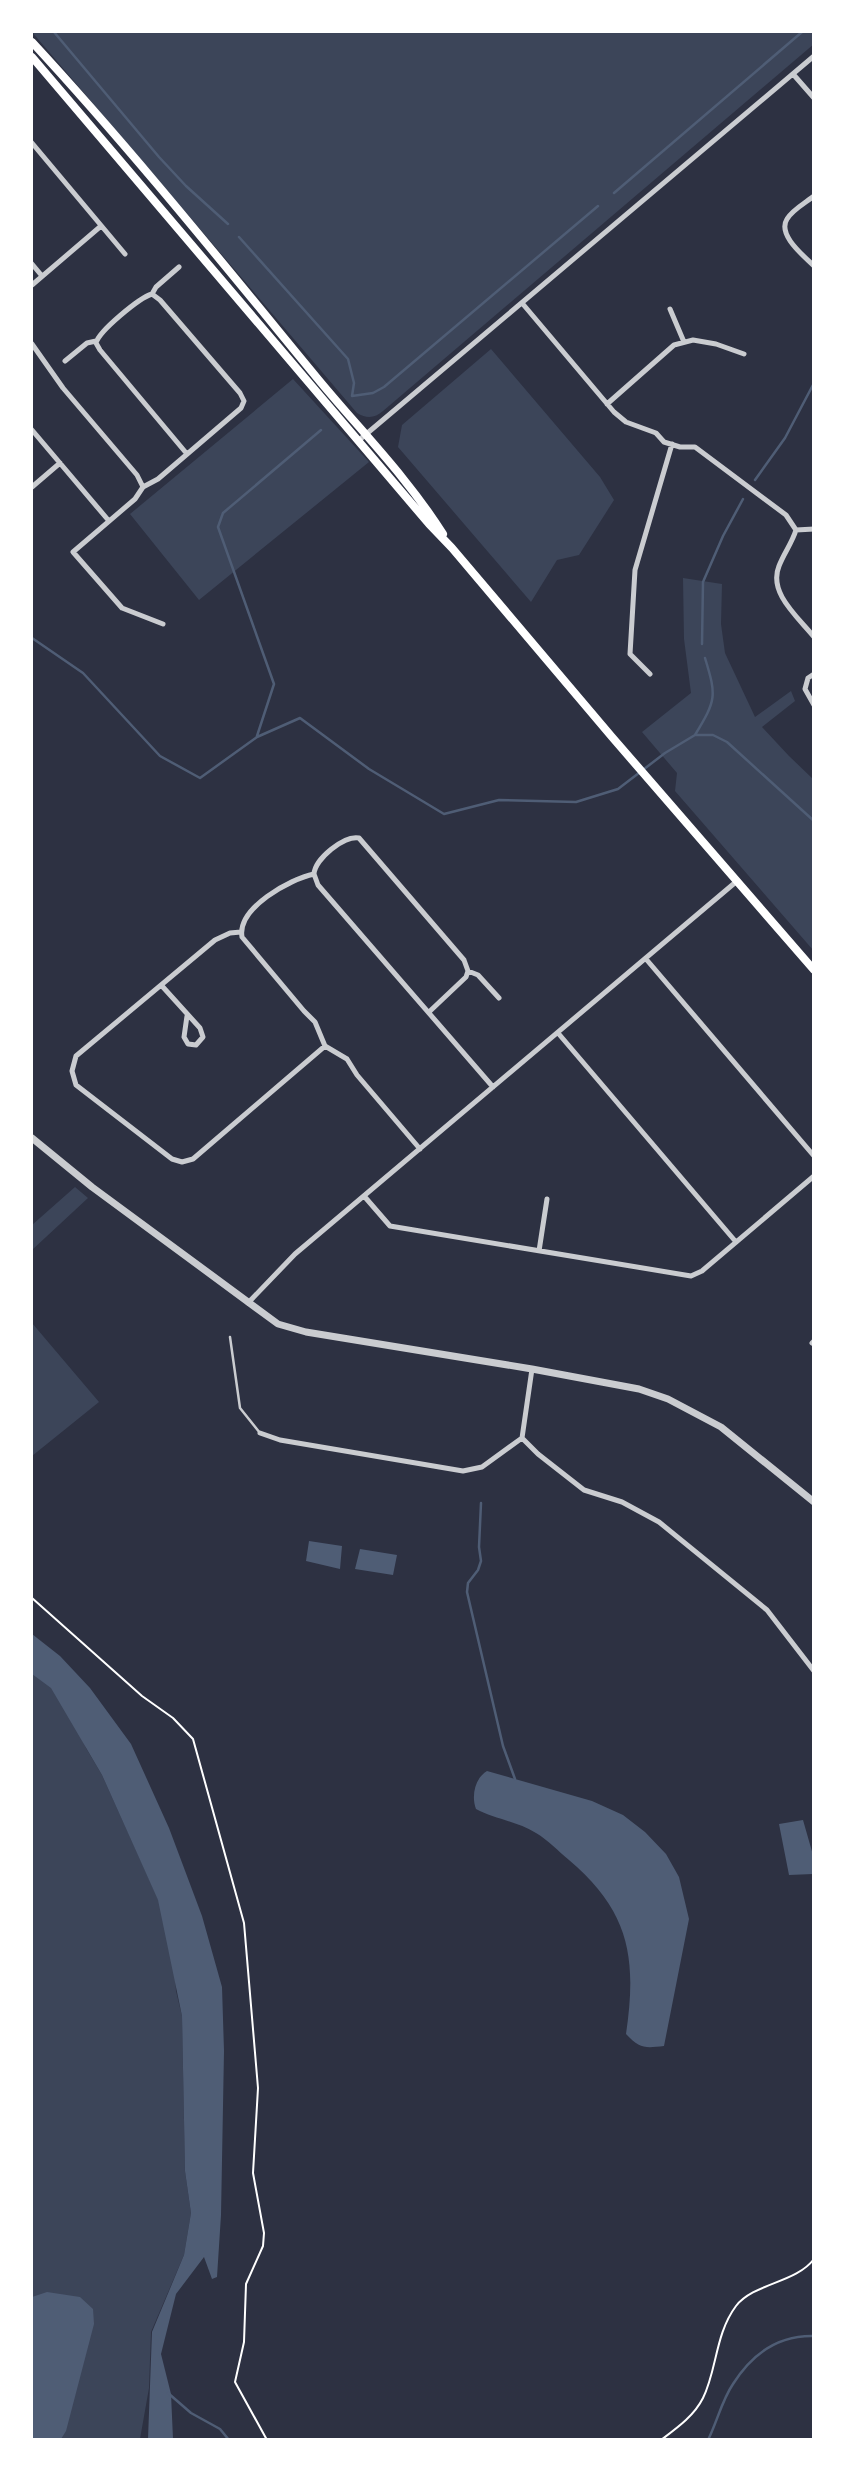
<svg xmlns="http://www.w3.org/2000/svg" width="845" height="2471" font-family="'Space Grotesk',sans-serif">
  <rect width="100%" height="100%" fill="#2d3142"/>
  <!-- green -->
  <path fill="#3c4559" d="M32 32H813L814 44 383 411C375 418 367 419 357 413Z
    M491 349 600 477 614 500 579 555 557 560 531 602 398 447 402 425Z
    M293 379 369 462 199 600 130 514Z
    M683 578 722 584 721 624 725 653 755 717 791 691 795 701 762 727 789 756 813 779V950L675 791 677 773 642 732 691 693 684 639Z
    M75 1187 88 1198 32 1250V1225Z
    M32 1323 99 1402 32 1456Z
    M32 1672 60 1692 86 1748 102 1775 172 1930 176 1991 182 2016 185 2171 191 2213 184 2255 151 2332 149 2388 140 2439H32Z"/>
  <!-- water -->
  <path fill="#4f5d75" d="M309 1541 342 1546 340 1569 306 1561Z
    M360 1549 397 1555 393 1575 355 1569Z
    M32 1634 60 1656 90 1688 131 1744 169 1828 202 1916 222 1987 224 2051 221 2215 217 2277 212 2279 204 2257 176 2294 161 2354 171 2394 173 2439H148L152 2332 184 2255 191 2213 185 2171 182 2016 158 1900 102 1775 51 1688 32 1674Z
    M487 1771 592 1801 623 1815 645 1832 666 1854 679 1877 689 1919 664 2046C645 2048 640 2049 626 2034 637 1958 630 1912 569 1860 558 1851 548 1840 536 1833 517 1821 494 1819 476 1809 471 1796 475 1778 487 1771Z
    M803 1820 813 1855V1874L789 1875 779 1824Z
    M47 2292 80 2297 93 2309 94 2324 66 2431 61 2439H32V2297Z"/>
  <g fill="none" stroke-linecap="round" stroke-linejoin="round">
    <!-- stream -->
    <path stroke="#4f5d75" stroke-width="2.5" d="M54 32 159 157 186 186 228 224
      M614 193 802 32
      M239 237 348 359 354 383 352 396 373 393 384 387 598 206
      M755 480 785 438 814 383
      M32 638 83 673 160 756 200 778 257 737 300 718 369 769 444 814 499 800 576 802 618 789 665 753 695 735H713L727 742 814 821
      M702 644 703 582 723 536 743 499
      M695 735C716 700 717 697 705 658
      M257 736 274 684 218 527 223 513 321 430
      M481 1503 479 1547 481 1561 478 1570 468 1583 467 1592 503 1746 515 1779
      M168 2393 191 2413 220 2429 229 2440
      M708 2440C717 2422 722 2400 733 2384 752 2354 777 2335 814 2336"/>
    <!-- path -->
    <path stroke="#fff" stroke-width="2" d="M32 1598 142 1696 173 1718 193 1739 244 1923 258 2088 253 2173 264 2233 263 2246 246 2284 244 2342 235 2382 267 2440
      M661 2440C677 2428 694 2416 703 2398 717 2370 715 2334 736 2306 754 2283 796 2283 814 2259"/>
    <!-- service -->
    <path stroke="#caccd0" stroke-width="2.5" d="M230 1337 240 1408 260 1433"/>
    <!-- minor -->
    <path stroke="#caccd0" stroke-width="5" d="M793 74 814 98
      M32 143 125 254
      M814 196C805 203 792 210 787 219 777 235 804 256 814 266
      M32 264 42 276
      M179 267 156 287 152 294C139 298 99 331 96 343L100 350 187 454
      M32 285 101 226
      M522 303 614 412 626 422 656 433 664 442 680 447H695L786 515 796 530C792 543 784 553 779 566 768 593 798 617 814 637
      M670 309 684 342
      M32 344 63 388 137 475 143 487
      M65 361 87 343 96 341
      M607 404 674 345 693 340 716 344 744 354
      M32 430 109 521
      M358 441 814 56
      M32 487 60 463
      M143 487 158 479 241 408 244 401 240 393 160 300 152 294
      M143 487 135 499 73 552 122 608 163 624
      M796 530 814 529
      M650 674 630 654 635 570 672 444
      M814 674 808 678 805 689 814 705
      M314 874C290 879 237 908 242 937L304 1011 315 1022 325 1046 347 1059 357 1075 420 1149
      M314 874C315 859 344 835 359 838L464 960 468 971 466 977 429 1012
      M314 874 318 885 493 1087
      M241 932 230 933 215 940 76 1056 72 1071 76 1085 172 1159 182 1162 193 1159 325 1046
      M646 959 814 1156
      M468 971 478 975 499 998
      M162 986 200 1028 203 1037 196 1045 188 1044 184 1037 187 1016
      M558 1033 736 1242
      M364 1196 390 1226 691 1276 702 1271 814 1176
      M539 1251 547 1199
      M248 1303 295 1254 737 881
      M814 1341 812 1343 814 1344
      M532 1369 522 1438 538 1454 584 1490 622 1502 659 1522 767 1610 814 1671
      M260 1433 280 1440 463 1471 482 1467 522 1438"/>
    <!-- tertiary -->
    <path stroke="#caccd0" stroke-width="7" d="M32 1138 92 1187 278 1324 306 1332 532 1369 639 1389 668 1399 721 1427 814 1502"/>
    <!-- secondary -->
    <path stroke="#fff" stroke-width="8" d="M32 42C130 148 221 261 313 373 356 426 406 475 443 534
      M32 57 429 524 452 548 612 737 814 970"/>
  </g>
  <!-- border -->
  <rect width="845" height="2471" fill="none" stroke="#ffffff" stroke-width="66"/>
</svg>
